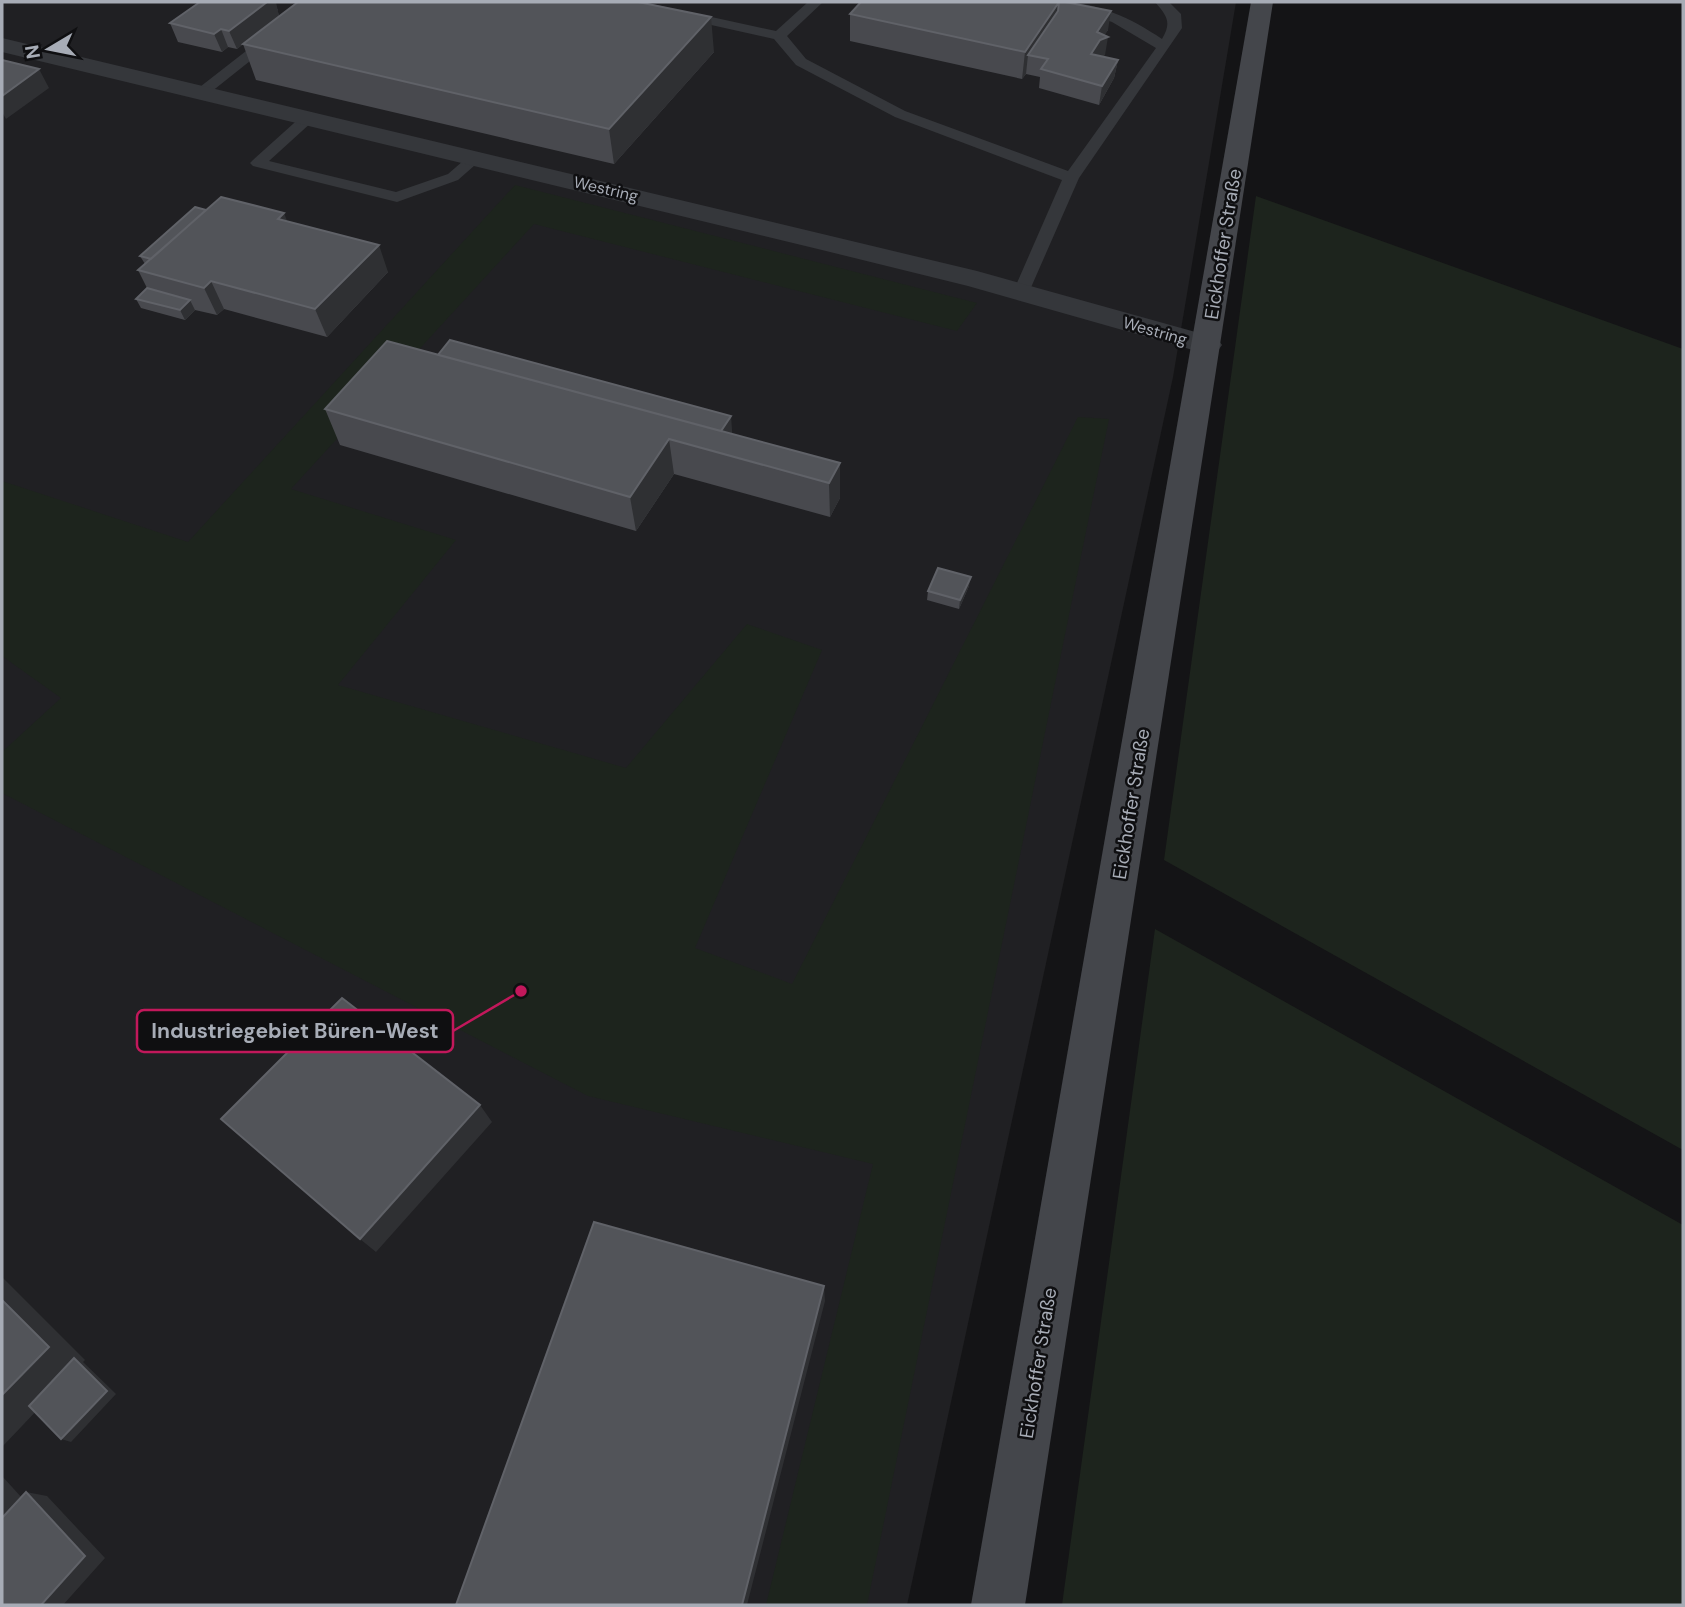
<svg xmlns="http://www.w3.org/2000/svg" width="1685" height="1607" font-family="'DM Sans',sans-serif">
  <rect width="100%" height="100%" fill="#141416"/>
  <!-- built -->
  <path fill="#202023" d="M2 2H1236L1173 377 907 1605H2Z"/>
  <!-- green -->
  <path fill="#1d241d" d="M515 185 977 303 957 331 534 224 291 489 456 540 338 685 626 768 747 624 822 650 695 948 792 984 1078 417 1109 419 867 1605H766L873 1164 588 1096 2 793V752L61 698 2 656V481L188 542Z
    M1256 196 1683 349V1150L1164 860Z
    M1155 929 1683 1225V1605H1062Z"/>
  <g fill="none" stroke-linecap="round" stroke-linejoin="round">
    <!-- service -->
    <path fill="#35373b" fill-rule="evenodd" d="M309 2H324L206 96H196L194 93 196 90Z
      M619 2H643L776 31 808 2H823L787 36 806 59 905 111 1068 171 1156 48 1112 22 1061 5 1059 2C1097 2 1131 18 1162 39 1172 22 1167 16 1155 2H1169L1181 14 1182 28 1079 178 1029 292 1021 297 1013 292 1062 180 895 117 796 65 774 39 626 6Z
      M308 114 313 115 315 118 313 121 269 161 396 192 448 174 470 155H480L483 158 458 180 397 202 253 166 250 163 253 160 303 115Z"/>
    <!-- minor -->
    <path fill="#35373b" fill-rule="evenodd" d="M2 38 977 271 1217 338 1222 345 1217 352 1207 354 968 286 822 250 2 52Z"/>
    <!-- secondary -->
    <path fill="#44464b" fill-rule="evenodd" d="M1251 2H1273L1025 1605H971Z"/>
  </g>
  <!-- wall -->
  <path fill="#48494e" d="M277 9 279 16 714 52 614 164 256 80 243 44 237 49 228 47 222 52 178 42 170 23 278 9Z
    M850 14 1108 30 1104 35 1105 55 1102 56 1118 60 1114 78 1099 105 1039 88 1040 77 1026 74 1022 79 850 41Z
    M206 210 288 222 388 272 327 337 224 309 217 315 195 310 185 320 141 308 136 299 147 288 138 270 145 264 140 256Z
    M325 409 733 434 840 463V498L830 517 674 474 636 531 340 445Z
    M969 586 959 609 927 600 928 591Z"/>
  <!-- shaded-wall -->
  <path fill="#2f3033" d="M267 2H276L279 16 237 49 229 31Z
    M1059 2 1055 29 1028 55 1026 74 1022 79 1025 52Z
    M1111 11 1108 30 1102 39 1108 37 1105 55 1097 58 1091 54 1097 32Z
    M711 17 714 52 614 164 609 129Z
    M221 29 228 47 222 52 214 34Z
    M1118 60 1114 78 1099 105 1102 86Z
    M39 69 49 88 6 119 2 112V96Z
    M284 213 295 241 278 219Z
    M379 245 388 272 327 337 315 309Z
    M211 281 224 309 217 315 204 288Z
    M190 300 195 310 185 320 180 310Z
    M731 416 733 443 716 437Z
    M669 439 674 474 636 531 630 497Z
    M840 463V498L830 517 829 483Z
    M971 577 969 586 959 609 960 600Z
    M480 1105 492 1122 376 1252 360 1239Z
    M2 1277 85 1360 83 1362 116 1394 71 1442 61 1439 80 1365 2 1447Z
    M824 1286 825 1301 747 1605H742Z
    M2 1476 23 1499 2 1522Z
    M26 1492 47 1496 105 1558 63 1605H41Z"/>
  <!-- building -->
  <path fill="#525459" stroke="#606268" stroke-width="2" d="M200 2H267L229 31 221 29 214 34 170 23Z
    M298 2H638L711 17 609 129 243 44Z
    M861 2H1059L1025 52 850 14Z
    M1057 2H1065L1111 11 1097 32 1108 37 1100 40 1091 54 1118 60 1102 86 1041 69 1048 59 1028 55 1058 11 1059 2Z
    M2 60 39 69 2 96Z
    M221 197 284 213 278 219 379 245 315 309 211 281 204 288 138 270Z
    M195 207 206 210 151 259 140 256Z
    M147 288 190 300 180 310 136 299Z
    M450 340 731 416 721 431 438 355Z
    M387 341 840 463 829 483 669 439 630 497 325 409Z
    M938 568 971 577 960 600 928 591Z
    M342 998 480 1105 360 1239 221 1119Z
    M594 1222 824 1286 742 1605H456Z
    M2 1300 49 1347 2 1395Z
    M74 1358 107 1391 61 1439 29 1406Z
    M26 1492 85 1556 41 1605H2V1518Z"/>
  <g text-anchor="middle" dominant-baseline="central" stroke-width="5" stroke-linejoin="round" paint-order="stroke">
    <!-- far-street labels -->
    <g font-size="16" fill="#a7acb6" stroke="#0f0f11">
      <text transform="translate(606 189) rotate(13)">Westring</text>
      <text transform="translate(1155 331) rotate(16)">Westring</text>
    </g>
    <!-- street labels -->
    <g font-size="19" fill="#a7acb6" stroke="#0f0f11">
      <text transform="translate(1223 244) rotate(-81)">Eickhoffer Straße</text>
      <text transform="translate(1131 804) rotate(-81)">Eickhoffer Straße</text>
      <text transform="translate(1038 1363) rotate(-81)">Eickhoffer Straße</text>
    </g>
  </g>
  <!-- callouts -->
  <path fill="none" stroke="#c2185b" stroke-width="2.5" d="M521 991L453 1031"/>
  <circle fill="#c2185b" stroke="#0f0f11" stroke-width="2.5" cx="521" cy="991" r="7"/>
  <rect fill="#0f0f11" stroke="#c2185b" stroke-width="2.5" x="137" y="1010" width="316" height="42" rx="7"/>
  <g font-size="21" text-anchor="middle" font-weight="bold" fill="#a7acb6">
    <text x="295" y="1038">Industriegebiet Büren-West</text>
  </g>
  <!-- border -->
  <rect width="1685" height="1607" fill="none" stroke="#a7acb6" stroke-width="7"/>
  <!-- north arrow -->
  <g transform="translate(49 49) rotate(260)" stroke="#0f0f11" stroke-width="5" paint-order="stroke">
  <path d="M0-5L12 26L0 18L-12 26Z" fill="#a7acb6"/>
  <text y="-10" font-size="19" font-weight="bold" text-anchor="middle" fill="#a7acb6">N</text>
  </g>
</svg>
